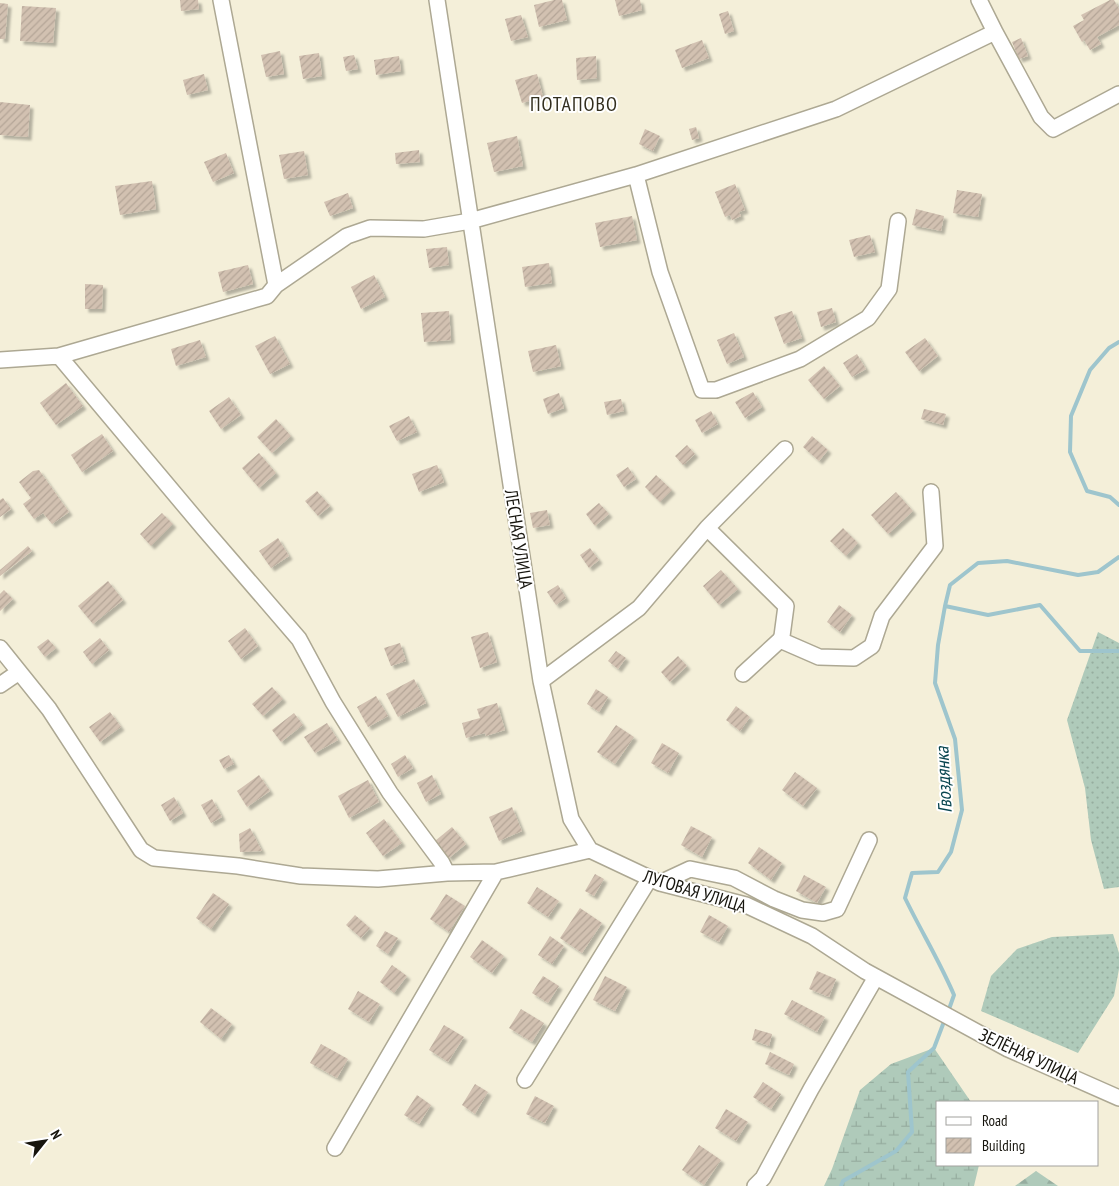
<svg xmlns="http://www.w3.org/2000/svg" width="1119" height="1186" font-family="'PT Sans Narrow',sans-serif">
  <defs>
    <pattern id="grass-dots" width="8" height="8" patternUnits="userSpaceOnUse" patternTransform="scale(1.25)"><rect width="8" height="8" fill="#afcaba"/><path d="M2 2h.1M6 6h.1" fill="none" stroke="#96ad9f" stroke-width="1.8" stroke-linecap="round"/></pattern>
    <pattern id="forest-firs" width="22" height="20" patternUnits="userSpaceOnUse" patternTransform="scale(1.25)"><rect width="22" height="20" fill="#afcaba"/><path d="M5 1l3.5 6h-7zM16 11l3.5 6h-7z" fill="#96ad9f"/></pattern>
    <pattern id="wetland-marsh" width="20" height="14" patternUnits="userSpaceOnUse" patternTransform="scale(1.25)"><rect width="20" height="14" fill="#afcaba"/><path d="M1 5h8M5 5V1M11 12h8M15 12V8" fill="none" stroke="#96ad9f"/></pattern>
    <pattern id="building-hatch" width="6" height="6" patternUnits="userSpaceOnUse" patternTransform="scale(1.25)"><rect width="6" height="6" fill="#d2c1b1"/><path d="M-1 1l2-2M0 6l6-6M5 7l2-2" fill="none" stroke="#b4a597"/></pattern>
    <filter id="shadow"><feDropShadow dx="3.5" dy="3.5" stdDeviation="1" flood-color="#0004"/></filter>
  </defs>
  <rect width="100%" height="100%" fill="#f4efd9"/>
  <!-- grass -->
  <path fill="url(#grass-dots)" d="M1098 632 1119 643V887L1104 889 1091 840 1085 788 1067 720Z
    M1113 934 1119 953V969L1114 996 1078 1053 981 1011 991 976 1017 949 1052 937Z"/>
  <!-- forest -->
  <path fill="url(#forest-firs)" d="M1036 1171 1058 1186H1015Z"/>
  <!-- wetland -->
  <path fill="url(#wetland-marsh)" d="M934 1048 971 1102H938V1165H979L974 1186H824L832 1169 860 1090 891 1064Z"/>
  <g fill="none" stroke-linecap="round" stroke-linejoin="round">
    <!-- stream -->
    <path stroke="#9ec5cd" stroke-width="4" d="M1119 342 1109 348 1090 370 1071 416 1070 452 1087 491 1110 497 1119 505
      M945 606 988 615 1040 605 1080 651H1119
      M948 1012 954 995C940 962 921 931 905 898L912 873 938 872 951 852 962 810 955 739 935 683 938 645 945 606 950 585 978 563 1007 561 1078 575 1098 572 1119 557
      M841 1186 843 1181 896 1151 912 1132 908 1072 934 1048 945 1019"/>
  </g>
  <!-- building -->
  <path fill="url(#building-hatch)" filter="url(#shadow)" d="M180 0H198L199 9 181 11Z
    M554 0H562L567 20 539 27 534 5Z
    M615 0H640L642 10 619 16Z
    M1110 0H1114L1119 9V25L1097 37 1101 44 1090 50 1084 40 1082 42 1073 26 1084 20 1081 15Z
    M0 3 8 4 5 39H0Z
    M22 6 56 8 53 43 20 41Z
    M728 11 734 31 725 34 719 14Z
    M521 15 528 37 511 41 505 19Z
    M1021 38 1028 56 1019 59 1012 42Z
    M702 40 709 58 682 68 675 50Z
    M280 51 284 74 266 77 261 55Z
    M319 53 322 76 303 79 299 56Z
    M354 55 358 69 346 71 343 57Z
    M399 56 401 71 376 75 374 60Z
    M596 56 597 78 577 80 576 58Z
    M204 74 208 90 187 95 183 80Z
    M537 74 543 97 522 103 515 80Z
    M0 102 30 105 28 137 0 135Z
    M696 127 699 138 692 140 689 129Z
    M645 129 660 136 653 151 639 144Z
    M517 136 523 166 494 172 487 143Z
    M419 150 420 162 396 164 395 153Z
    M304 151 308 175 284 179 279 155Z
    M226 153 234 173 213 182 204 162Z
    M152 181 156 209 120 215 115 186Z
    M735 184 745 210 739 212 741 216 732 220 730 215 725 217 715 192Z
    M957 190 982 194 978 217 953 213Z
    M348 193 353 208 330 216 324 202Z
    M916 209 944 216 941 231 912 225Z
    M632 216 637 240 600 247 595 223Z
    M870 235 875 252 854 257 849 240Z
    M447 247 449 265 429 268 426 249Z
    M549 263 552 283 525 287 522 267Z
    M248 265 253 284 223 292 218 272Z
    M374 275 385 297 361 309 351 287Z
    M85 284 103 285 102 309H85Z
    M832 308 836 322 821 327 817 312Z
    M449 311 451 340 424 342 421 313Z
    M792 311 802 338 784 344 774 317Z
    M734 333 744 357 727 364 717 340Z
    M275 336 290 364 270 374 255 346Z
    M925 338 938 356 919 371 905 352Z
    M200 340 206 357 176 366 171 349Z
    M556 345 561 366 533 372 528 351Z
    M857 354 866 369 852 377 843 363Z
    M824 366 840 386 824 399 808 380Z
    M66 383 83 406 56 425 40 403Z
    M753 392 762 407 745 418 735 402Z
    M559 393 564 408 548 414 543 399Z
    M229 397 241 415 221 429 209 411Z
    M621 399 624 411 607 415 604 402Z
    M924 409 946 414 943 425 921 419Z
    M711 411 718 424 702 433 695 420Z
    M409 416 417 432 397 441 389 426Z
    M276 419 291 436 272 453 257 437Z
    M102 434 113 451 82 472 71 455Z
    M812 436 828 450 819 461 803 447Z
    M687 445 695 454 683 465 675 456Z
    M259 453 276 473 259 488 242 468Z
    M437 465 444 482 419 492 412 474Z
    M628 467 636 479 624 487 616 475Z
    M39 470 69 512 52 524 43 513 34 519 23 504 31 498 19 482 33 471Z
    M656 475 672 490 660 502 645 487Z
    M317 491 330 506 318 516 305 501Z
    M896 492 913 511 888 534 871 515Z
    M3 498 11 509 0 517V500Z
    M599 503 609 514 595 526 586 514Z
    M547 510 550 525 533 528 530 513Z
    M162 513 173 524 151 546 140 534Z
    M843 528 858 543 846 556 830 541Z
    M278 538 289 556 271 568 259 551Z
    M28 546 32 551 0 576V570Z
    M590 548 599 560 589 568 580 555Z
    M721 570 738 589 719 605 703 586Z
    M108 581 123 600 93 624 78 606Z
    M558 585 566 598 556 605 547 592Z
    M4 590 13 599 0 611V594Z
    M839 605 852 615 840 632 827 622Z
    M245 628 258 646 241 659 228 641Z
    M488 632 497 662 480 668 471 637Z
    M100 638 109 650 92 664 83 652Z
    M48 639 56 648 45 657 37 647Z
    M400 643 406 661 391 666 384 648Z
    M616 651 626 658 618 669 608 661Z
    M678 656 687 666 670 682 661 672Z
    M414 679 426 703 398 717 386 694Z
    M272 687 283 699 263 716 252 704Z
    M596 689 608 697 599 712 587 704Z
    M376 696 388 716 368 727 357 707Z
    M497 703 505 730 486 736 485 733 466 738 462 723 480 718 477 709Z
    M736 706 750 717 740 731 726 720Z
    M110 712 121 727 100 742 89 727Z
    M294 713 303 725 281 742 272 730Z
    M327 723 338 740 315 753 304 737Z
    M616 725 634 737 615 764 597 752Z
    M662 743 679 753 668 773 651 763Z
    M229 755 234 764 224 769 219 760Z
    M405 755 413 768 398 777 391 764Z
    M795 772 817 788 803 806 782 790Z
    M259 775 270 791 247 807 237 791Z
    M432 775 441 794 426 802 417 783Z
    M368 780 379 802 349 818 338 796Z
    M174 797 183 813 170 821 161 805Z
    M212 799 222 817 211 823 201 805Z
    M512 807 522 831 499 841 489 817Z
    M384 819 402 843 383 856 366 833Z
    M691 826 712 837 702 857 681 845Z
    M452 827 466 844 449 858 435 841Z
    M250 828 262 851 240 852 239 834Z
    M759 847 782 863 771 880 748 863Z
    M595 874 604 879 594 896 585 891Z
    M804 875 826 887 817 903 796 891Z
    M537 887 559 901 548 917 527 903Z
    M213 893 229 904 211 929 196 918Z
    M446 894 465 906 449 932 430 919Z
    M580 908 602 923 582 953 560 938Z
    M355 915 370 928 361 938 346 925Z
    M709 915 728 926 719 942 700 932Z
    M385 931 398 938 388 954 376 946Z
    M550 936 564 946 552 964 538 955Z
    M482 940 504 956 492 973 470 957Z
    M392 965 407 976 394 993 380 982Z
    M817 971 836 979 829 997 809 989Z
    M543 976 559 986 548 1003 532 993Z
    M605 976 627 987 615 1011 593 1000Z
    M358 991 380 1004 369 1022 348 1009Z
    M792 1000 825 1017 817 1032 784 1014Z
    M211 1008 232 1024 221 1039 200 1022Z
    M521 1009 544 1023 532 1042 509 1028Z
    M444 1025 464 1037 448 1062 429 1050Z
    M755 1029 772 1034 769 1046 752 1040Z
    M321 1044 348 1059 337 1078 310 1063Z
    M770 1052 794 1064 789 1075 765 1064Z
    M763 1082 781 1094 771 1109 753 1097Z
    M475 1084 488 1092 475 1114 462 1105Z
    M417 1095 431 1105 419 1124 404 1115Z
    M535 1096 554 1106 545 1123 526 1114Z
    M726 1109 748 1122 736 1141 715 1128Z
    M699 1145 721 1160 704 1185 682 1170Z"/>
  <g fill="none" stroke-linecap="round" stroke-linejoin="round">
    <defs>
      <path id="minor" d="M221 0 276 285
        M437 0 541 681 571 819 590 850
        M995 32 1041 117 1053 129 1119 94
        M636 175 660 272 702 390H716L800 359 868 318 889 289 898 221
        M59 356 205 530 299 639 333 702 390 793 442 863 447 873
        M0 360 59 356 267 296 276 285 347 236 370 228 424 229 470 221 636 175 836 109 995 32 979 0
        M707 528 786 606 782 636 780 640 743 674
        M780 640 819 657 854 658 872 646 882 616 935 546 931 492
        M0 648 49 709 141 850 154 858 238 866 301 876 378 879 447 873 496 872 590 850 660 883 746 905 812 936 865 971 1008 1049 1119 1098
        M541 681 639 608 707 528 785 449
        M0 685 19 672
        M660 883 690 869 734 878 774 899 802 910 823 913 837 909 869 840
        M525 1080 650 878
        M335 1148 496 872
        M755 1186 763 1178 811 1089 876 977"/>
    </defs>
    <!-- minor casing -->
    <use href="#minor" stroke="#ada893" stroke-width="18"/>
    <!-- minor -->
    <use href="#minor" stroke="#fff" stroke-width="15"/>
  </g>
  <g text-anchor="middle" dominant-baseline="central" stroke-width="4" stroke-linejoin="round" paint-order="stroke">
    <!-- street labels -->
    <g font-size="18" fill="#16140d" stroke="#fff">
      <text transform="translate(519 539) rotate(81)">ЛЕСНАЯ УЛИЦА</text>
      <text transform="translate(695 891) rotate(17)">ЛУГОВАЯ УЛИЦА</text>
      <text transform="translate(1029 1056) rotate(25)">ЗЕЛЁНАЯ УЛИЦА</text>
    </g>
    <!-- water labels -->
    <g font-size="19" font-style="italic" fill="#08454f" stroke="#fff">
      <text transform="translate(943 780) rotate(-93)">Гвоздянка</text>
    </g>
    <!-- quarter labels -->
    <g font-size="20" letter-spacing="1" fill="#322e1d" stroke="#fff">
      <text x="574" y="104">ПОТАПОВО</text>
    </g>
  </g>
  <!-- legend -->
  <rect x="936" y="1101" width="162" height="65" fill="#ffffff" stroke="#a2a19e"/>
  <rect x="946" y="1117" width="25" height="8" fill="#ffffff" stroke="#a2a19e"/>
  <text x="982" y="1126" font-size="15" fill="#16140d">Road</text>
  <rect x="946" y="1138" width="25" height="15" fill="url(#building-hatch)" stroke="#a2a19e"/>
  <text x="982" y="1151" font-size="15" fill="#16140d">Building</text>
  <!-- north arrow -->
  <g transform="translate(45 1141) rotate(60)" stroke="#ffffff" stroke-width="4" paint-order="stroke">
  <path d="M0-4L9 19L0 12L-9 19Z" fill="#16140d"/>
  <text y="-8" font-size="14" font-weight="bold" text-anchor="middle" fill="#16140d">N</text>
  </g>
</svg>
